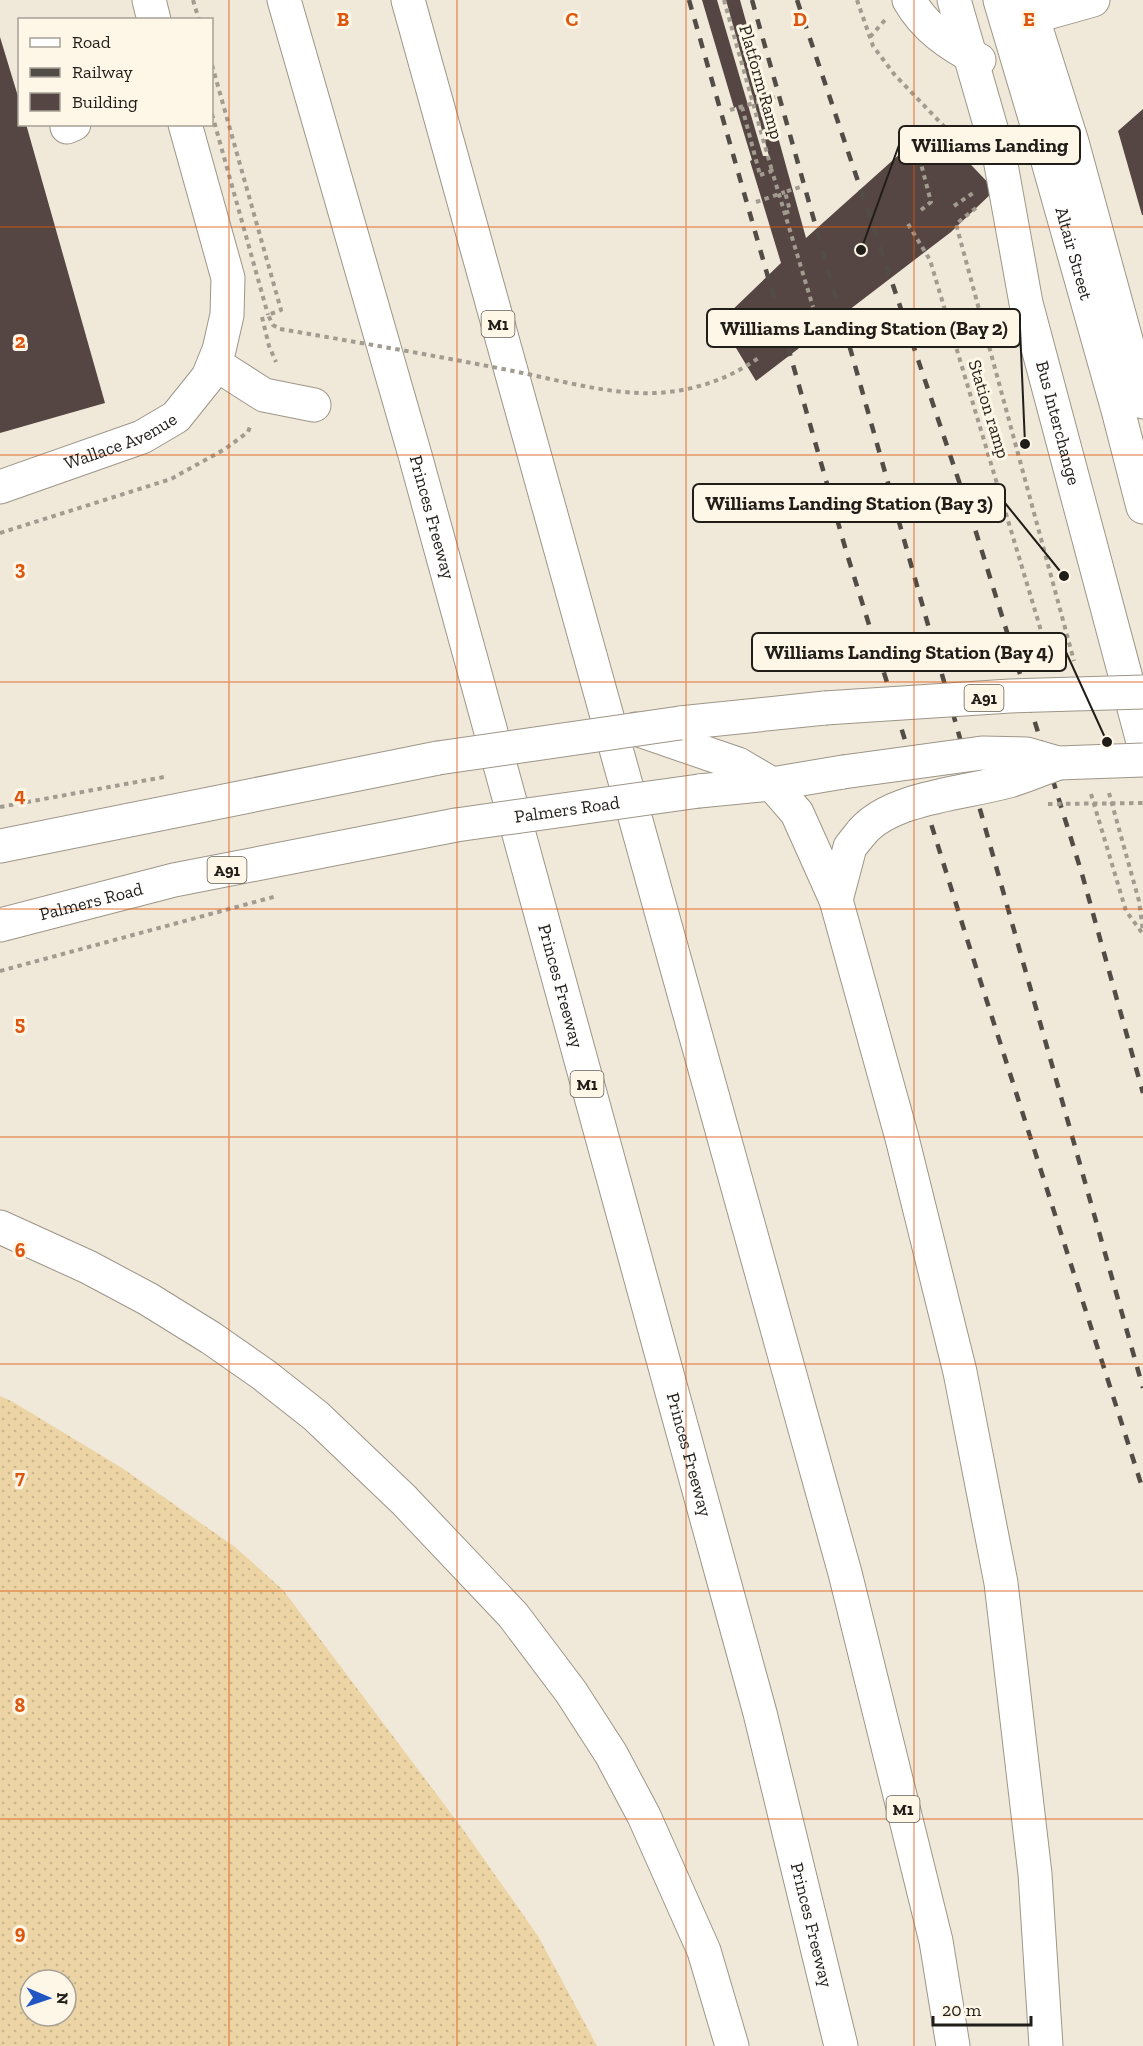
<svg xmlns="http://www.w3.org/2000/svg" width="1143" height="2046" font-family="'Zilla Slab',serif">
  <defs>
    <pattern id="grass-dots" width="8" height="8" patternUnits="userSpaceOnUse" patternTransform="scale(1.5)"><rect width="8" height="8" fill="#ecd4a5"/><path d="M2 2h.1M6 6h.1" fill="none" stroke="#cab68d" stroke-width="1.8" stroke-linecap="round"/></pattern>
  </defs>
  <rect width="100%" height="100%" fill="#f0e8d9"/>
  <!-- grass -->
  <path fill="url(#grass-dots)" fill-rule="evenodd" d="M0 1396 13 1402 122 1468 235 1547 283 1590 462 1828 538 1936 597 2046H0ZM30 1980H66V2016H30Z"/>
  <!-- building -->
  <path fill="#564643" d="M702 0H717L763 156H769L726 0H740L806 238 902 152 934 126 995 190 951 232 756 381 736 348 725 317 781 263 750 161 752 160 736 107 734 108Z
    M0 37 20 103V124H26L105 403 0 433Z
    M1143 109V215H1142L1118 131Z"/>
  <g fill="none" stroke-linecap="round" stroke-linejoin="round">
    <defs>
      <g id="minor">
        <path d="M149 0 154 20"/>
        <path d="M909 0C925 28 950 45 979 60"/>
        <path id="s1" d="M954 0 1000 159 1026 303 1143 742"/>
        <path id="s2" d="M1000 0 1047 158 1118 410 1143 507"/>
        <path d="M1027 0 1072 142 1143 402"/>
        <path d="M1011 23 1093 0"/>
        <path d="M67 127 74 124"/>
        <path d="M214 363 264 395 314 405"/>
        <path id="s3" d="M0 487 142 437 176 417 208 377 219 350 227 315 228 278 185 124"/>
      </g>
      <g id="highway">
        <path id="s4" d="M284 0 415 455 760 1713 841 2046"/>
        <path d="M408 0 845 1573 936 1941 953 2046"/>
        <path d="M680 723 825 708"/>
        <path d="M636 729 738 764 772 784 797 813 836 900 902 1138 960 1372 1001 1583 1035 1874 1046 2046"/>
        <path d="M699 791 772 784 843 772"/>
        <path d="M0 846 438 758"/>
        <path d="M836 900 850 847 862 832"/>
        <path id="s5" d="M0 925 174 880 456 825"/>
        <path d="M0 1227 88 1267 148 1299 211 1338 264 1375 316 1416 404 1500 513 1615 571 1692 611 1754 644 1816 704 1951 732 2046"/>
      </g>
    </defs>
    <!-- minor casing -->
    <use href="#minor" stroke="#9d9688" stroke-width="35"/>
    <!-- highway casing -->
    <use href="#highway" stroke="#9d9688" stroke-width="35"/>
    <!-- path -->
    <path stroke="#a29c90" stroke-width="4" stroke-dasharray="4.5 4.5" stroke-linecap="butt" d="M193 0 199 20
      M857 0 873 46 894 74 960 143
      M870 37 885 20
      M212 65 281 310 268 315 273 325 280 329
      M742 107 760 175
      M730 110 775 97
      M756 202 785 192
      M954 206 973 193
      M976 208 956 224 1074 661
      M921 210 931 202 920 160 948 132
      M785 213 790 211 785 192 800 187
      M908 224 930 260 1051 664
      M262 317 269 346 276 362
      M0 533 171 479 225 449 248 432 251 424
      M1109 793 1139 901 1143 931
      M1091 794 1126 911 1143 934
      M0 807 164 777
      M0 971 277 896"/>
    <!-- minor -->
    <use href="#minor" stroke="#fff" stroke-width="33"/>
    <!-- highway -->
    <use href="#highway" stroke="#fff" stroke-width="33"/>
    <!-- rail -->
    <path stroke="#514c45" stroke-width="4.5" stroke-dasharray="10 10" stroke-linecap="butt" d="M689 0 847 554 967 939 1143 1490
      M752 0 1143 1388
      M797 0 975 529 1082 874 1143 1093"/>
    <defs>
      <g id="highway-bridge">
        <path d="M825 708 1010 696 1143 692"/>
        <path d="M438 758 680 723"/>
        <path d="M843 772 982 753 1027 754 1058 763 1143 760"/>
        <path id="s6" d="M456 825 699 791"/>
        <path d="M862 832C892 797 966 793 1009 781 1026 776 1042 769 1058 763"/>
      </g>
    </defs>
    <!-- highway-bridge casing -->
    <use href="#highway-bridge" stroke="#9d9688" stroke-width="35" stroke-linecap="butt"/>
    <!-- path-bridge -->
    <path stroke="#a29c90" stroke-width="4" stroke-dasharray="4.5 4.5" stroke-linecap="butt" d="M724 0 772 171
      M212 114 268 315
      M760 175 772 171 813 307
      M280 329C356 342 432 355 508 370 555 379 608 395 656 393 694 391 730 379 761 356
      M1048 804 1143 803"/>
    <!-- highway-bridge -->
    <use href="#highway-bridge" stroke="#fff" stroke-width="33"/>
  </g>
  <!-- grid -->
  <path fill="none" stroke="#de560d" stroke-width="1.5" stroke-opacity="0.55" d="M229 0V2046M457 0V2046M686 0V2046M914 0V2046M0 227H1143M0 455H1143M0 682H1143M0 909H1143M0 1137H1143M0 1364H1143M0 1591H1143M0 1819H1143"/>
  <g text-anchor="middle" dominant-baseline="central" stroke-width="6" stroke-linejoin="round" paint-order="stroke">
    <!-- shield labels -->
    <g fill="#fef6e7" stroke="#635f57" stroke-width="1.5">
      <rect x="481.5" y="311" width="33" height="26" rx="4.5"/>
      <rect x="964.5" y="685" width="39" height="26" rx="4.5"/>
      <rect x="207.5" y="857" width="39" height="26" rx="4.5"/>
      <rect x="570.5" y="1071" width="33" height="26" rx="4.5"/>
      <rect x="886.5" y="1796" width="33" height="26" rx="4.5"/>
    </g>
    <g font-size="16" font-weight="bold" fill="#211e19">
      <text x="498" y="324">M1</text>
      <text x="984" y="698">A91</text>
      <text x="227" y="870">A91</text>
      <text x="587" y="1084">M1</text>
      <text x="903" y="1809">M1</text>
    </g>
    <!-- street labels -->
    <g font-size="18" fill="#211e19" stroke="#fef6e7">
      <text transform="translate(761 82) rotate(74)">Platform Ramp</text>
      <text stroke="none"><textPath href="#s2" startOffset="264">Altair Street</textPath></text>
      <text transform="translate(989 409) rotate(73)">Station ramp</text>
      <text stroke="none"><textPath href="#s1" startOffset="436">Bus Interchange</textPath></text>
      <text stroke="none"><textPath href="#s3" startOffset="129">Wallace Avenue</textPath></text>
      <text stroke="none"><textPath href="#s4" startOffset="538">Princes Freeway</textPath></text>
      <text stroke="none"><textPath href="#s6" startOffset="112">Palmers Road</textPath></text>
      <text stroke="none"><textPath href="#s5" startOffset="94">Palmers Road</textPath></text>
      <text stroke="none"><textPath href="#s4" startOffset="1024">Princes Freeway</textPath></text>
      <text stroke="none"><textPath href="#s4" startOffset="1510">Princes Freeway</textPath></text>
      <text stroke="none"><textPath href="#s4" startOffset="1996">Princes Freeway</textPath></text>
    </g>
  </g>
  <g font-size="20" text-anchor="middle" font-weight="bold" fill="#de560d" stroke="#fef6e7" stroke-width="6" stroke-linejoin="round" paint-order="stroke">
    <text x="343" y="26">B</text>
    <text x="572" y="26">C</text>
    <text x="800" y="26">D</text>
    <text x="1029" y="26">E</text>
    <text x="20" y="348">2</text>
    <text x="20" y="575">3</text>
    <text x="20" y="802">4</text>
    <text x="20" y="1030">5</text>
    <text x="20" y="1257">6</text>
    <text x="20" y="1484">7</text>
    <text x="20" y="1712">8</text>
    <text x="20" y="1939">9</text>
  </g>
  <!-- callouts -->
  <path fill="none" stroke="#211e19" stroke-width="2" d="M861 250L899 145M1025 444L1020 328M1064 576L1005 503M1107 742L1066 652"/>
  <g fill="#211e19" stroke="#fef6e7" stroke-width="2">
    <circle cx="861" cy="250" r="6"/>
    <circle cx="1025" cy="444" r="6"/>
    <circle cx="1064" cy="576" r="6"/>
    <circle cx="1107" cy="742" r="6"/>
  </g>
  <g fill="#fef6e7" stroke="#211e19" stroke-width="2">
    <rect x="899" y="126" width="181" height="38" rx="6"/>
    <rect x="707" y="309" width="313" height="38" rx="6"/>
    <rect x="693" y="484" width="312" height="38" rx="6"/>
    <rect x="752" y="633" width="314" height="38" rx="6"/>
  </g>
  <g font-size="20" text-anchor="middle" font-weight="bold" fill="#211e19">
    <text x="990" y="152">Williams Landing</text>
    <text x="864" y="335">Williams Landing Station (Bay 2)</text>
    <text x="849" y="510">Williams Landing Station (Bay 3)</text>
    <text x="909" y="659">Williams Landing Station (Bay 4)</text>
  </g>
  <!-- legend -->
  <rect x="18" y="18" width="195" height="108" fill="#fef6e7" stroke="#a6a095" stroke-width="1.5"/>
  <rect x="30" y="38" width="30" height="9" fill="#ffffff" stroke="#a6a095" stroke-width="1.5"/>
  <text x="72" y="48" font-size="18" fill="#211e19">Road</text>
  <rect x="30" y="68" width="30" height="9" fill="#514c45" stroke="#a6a095" stroke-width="1.5"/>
  <text x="72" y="78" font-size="18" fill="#211e19">Railway</text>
  <rect x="30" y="93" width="30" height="18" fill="#564643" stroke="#a6a095" stroke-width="1.5"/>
  <text x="72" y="108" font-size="18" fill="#211e19">Building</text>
  <!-- north arrow -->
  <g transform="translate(48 1998) rotate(92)"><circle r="28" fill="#fef6e7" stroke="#a6a095" stroke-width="1.5"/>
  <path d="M0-4.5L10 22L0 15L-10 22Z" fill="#2256c3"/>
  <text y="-9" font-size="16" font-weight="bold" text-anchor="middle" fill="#211e19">N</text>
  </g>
  <!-- scale -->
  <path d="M933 2016v9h98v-9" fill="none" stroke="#211e19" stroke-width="3"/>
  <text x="942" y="2016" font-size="18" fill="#211e19" stroke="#fef6e7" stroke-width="4.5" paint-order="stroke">20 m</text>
</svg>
